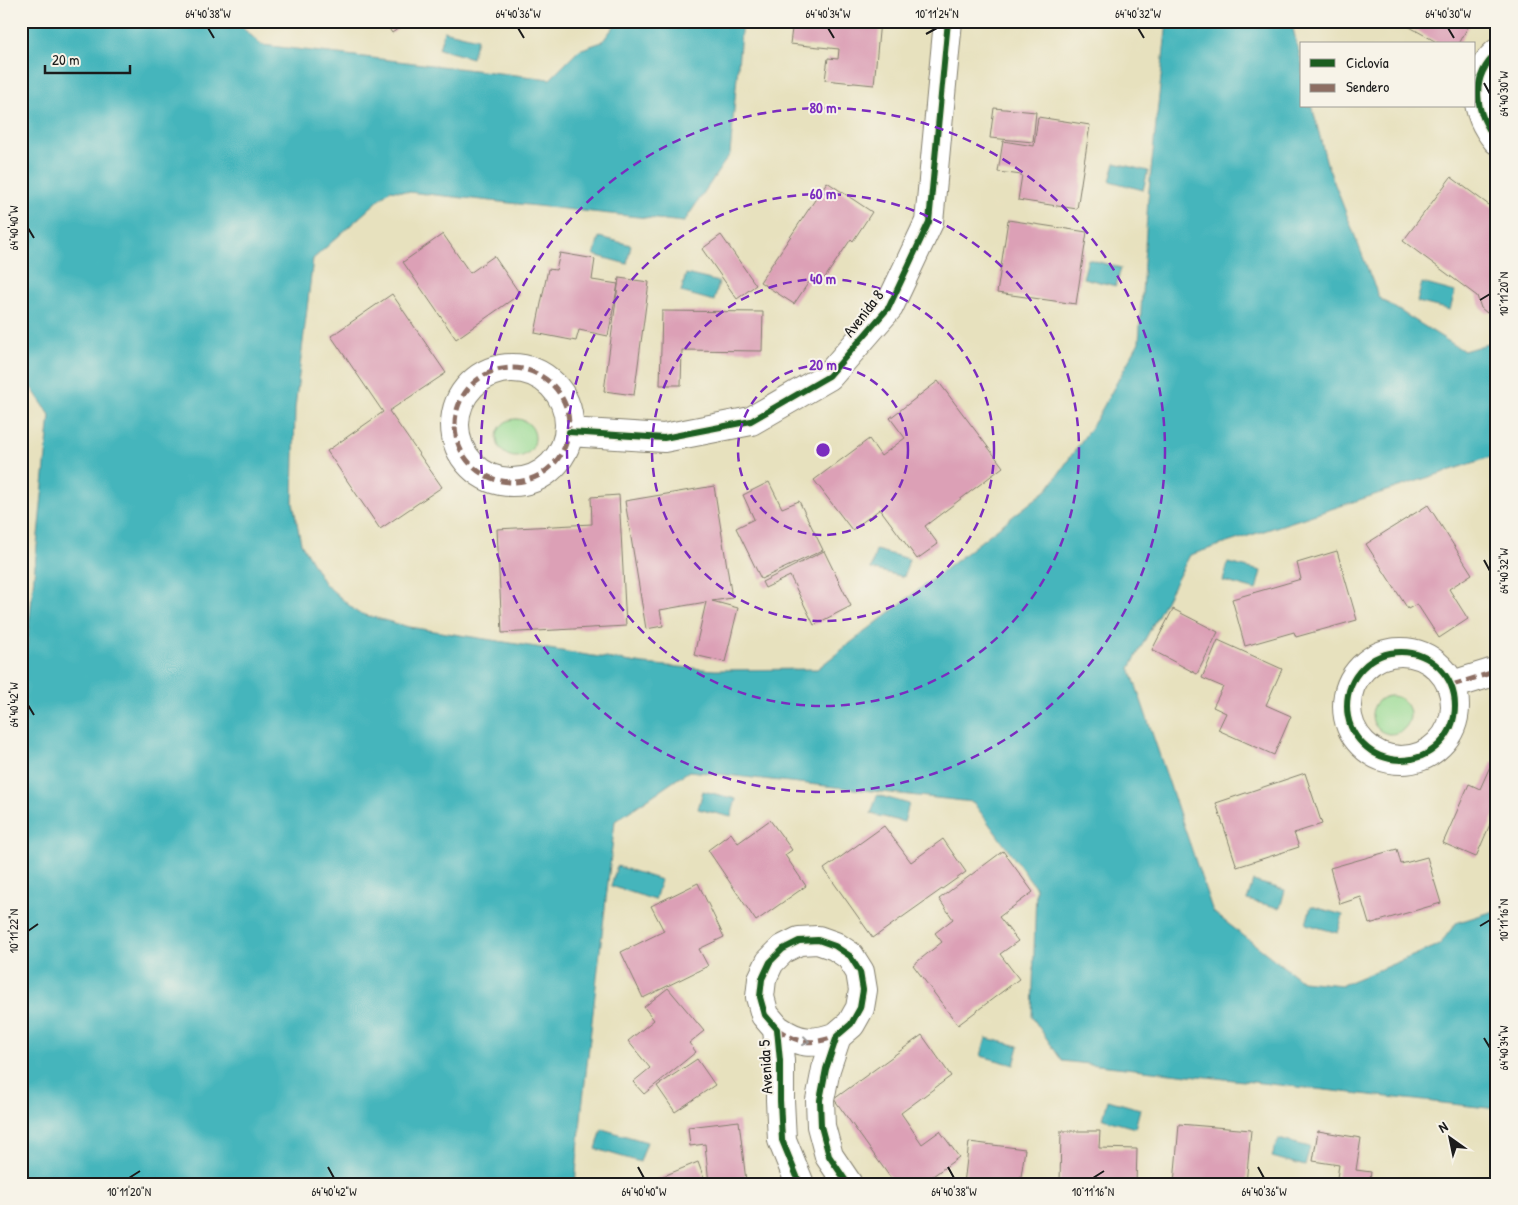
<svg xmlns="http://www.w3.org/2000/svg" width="1518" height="1205" font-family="'Patrick Hand',sans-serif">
  <rect width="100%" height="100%" fill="#f7f3e8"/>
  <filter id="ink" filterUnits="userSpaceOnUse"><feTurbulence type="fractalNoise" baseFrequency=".02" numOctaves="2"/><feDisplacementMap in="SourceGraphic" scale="10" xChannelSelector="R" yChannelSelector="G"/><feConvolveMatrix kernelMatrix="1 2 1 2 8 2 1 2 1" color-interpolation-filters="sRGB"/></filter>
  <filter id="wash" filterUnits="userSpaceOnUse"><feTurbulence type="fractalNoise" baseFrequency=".0096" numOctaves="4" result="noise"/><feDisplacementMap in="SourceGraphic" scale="20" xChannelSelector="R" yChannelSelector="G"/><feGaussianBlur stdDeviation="1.12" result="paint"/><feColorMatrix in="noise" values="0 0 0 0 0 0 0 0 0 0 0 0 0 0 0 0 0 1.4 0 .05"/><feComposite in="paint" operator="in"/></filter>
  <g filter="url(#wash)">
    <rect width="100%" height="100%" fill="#e7e1be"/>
    <!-- green -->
    <path fill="#97da92" stroke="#5a7b57" d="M497 438a19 19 0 1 1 38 0a19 19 0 1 1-38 0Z
      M1372 715a19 19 0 1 1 38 0a19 19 0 1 1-38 0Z"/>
    <!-- water -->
    <path fill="#45b5bc" stroke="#30686c" d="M21 21H235L262 45 550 79 579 50 602 42 618 21H742L730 154 684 222 390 190 313 259 295 408 293 503 301 543 324 583 358 613 409 627 644 664 715 670 817 669 1048 489 1096 420 1139 342 1148 199 1167 21H1291L1302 64V106H1312L1327 164 1379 298 1464 351 1497 341V455L1190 555 1130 668 1213 912 1302 981 1342 985 1439 945 1456 923 1497 910V1109L1062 1061 1032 1017 1036 888 973 802 689 771 615 821 582 1108 575 1184H21V706L50 415 21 373Z
      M444 31 477 39 472 58 439 49Z
      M1115 163 1148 171 1143 190 1110 181Z
      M599 237 631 245 627 264 594 255Z
      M1088 259 1121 268 1116 286 1083 278Z
      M686 274 719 282 714 301 681 292Z
      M1422 283 1455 292 1450 310 1417 302Z
      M876 550 909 559 904 577 871 569Z
      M1228 563 1261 571 1256 590 1223 581Z
      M703 791 736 799 731 817 698 809Z
      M877 795 909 804 904 822 871 814Z
      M617 866 661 880 655 900 611 886Z
      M1253 881 1285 890 1280 908 1247 900Z
      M1311 906 1343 915 1338 933 1306 924Z
      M986 1038 1019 1046 1014 1065 981 1056Z
      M1108 1100 1140 1109 1135 1128 1103 1119Z
      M602 1129 647 1142 640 1162 596 1149Z
      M1278 1139 1310 1147 1305 1166 1272 1157Z"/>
    <g id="blocks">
      <!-- building -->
      <path fill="#dca0b6" d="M384 21H409L392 33Z
        M793 21H880L874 85 825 80 828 58 838 59 839 49 790 44Z
        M1399 21H1471L1459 44H1440Z
        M994 108 1036 112 1033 142 990 138Z
        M1038 117 1090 125 1077 209 1018 200 1022 175 998 172 1003 141 1034 146Z
        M1451 177 1497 211V310L1487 313 1481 308 1477 296 1403 241Z
        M827 182 872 212 853 241 851 239 822 282 813 276 794 304 760 282Z
        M1008 220 1087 232 1076 304 997 293Z
        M443 234 470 273 494 256 520 294 456 339 403 262Z
        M721 235 756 285 737 299 702 249Z
        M560 253 595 259 592 280 618 284 608 336 579 330 576 341 535 333 548 269 556 270Z
        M619 278 649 282 634 395 604 391Z
        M392 294 446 373 389 411 442 487 380 529 327 451 383 412 331 336Z
        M662 311 763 312 762 351 682 350 681 385H660Z
        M938 381 1003 467 925 526 938 544 917 559 880 509 852 530 814 480 869 439 881 456 905 438 890 418Z
        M769 482 782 508 799 501 823 550 761 579 736 528 754 519 743 495Z
        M714 486 732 598 712 601 738 608 725 662 694 655 706 602 660 610 663 626 646 629 625 501Z
        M619 495 626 626 502 633 497 529 592 524 591 497Z
        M1428 505 1472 574 1449 589 1468 619 1439 638 1417 604 1408 609 1366 544Z
        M824 551 851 606 814 625 790 576 765 588 762 582Z
        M1337 551 1357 620 1296 637 1294 632 1245 646 1232 599 1301 579 1297 563Z
        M1173 609 1218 632 1197 674 1152 650Z
        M1218 640 1282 669 1266 705 1291 716 1274 755 1218 730 1226 713 1213 707 1223 687 1202 678Z
        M1492 762 1497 764V808L1476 857 1443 843 1469 784 1480 789Z
        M1305 773 1322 824 1294 833 1299 847 1237 867 1216 803Z
        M770 820 792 850 785 855 806 886 756 921 708 850 731 833 738 843Z
        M884 826 911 862 943 839 966 872 873 938 824 869Z
        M1397 849 1401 864 1427 857 1441 903 1369 924 1361 897 1340 904 1330 868Z
        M1003 851 1033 892 999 917 1018 941 1000 954 1019 979 958 1025 913 965 942 942 935 933 953 919 939 899Z
        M698 883 724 937 699 949 708 966 643 998 621 952 664 931 651 906Z
        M668 988 704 1031 689 1043 696 1052 644 1094 633 1082 650 1068 628 1041 654 1020 644 1007Z
        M922 1035 951 1076 901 1113 922 1144 940 1131 959 1157 922 1184H895L834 1099Z
        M697 1059 715 1085 675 1112 657 1086Z
        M739 1121 746 1181 709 1184 705 1144 690 1146 688 1127Z
        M1179 1124 1251 1130 1246 1184H1174Z
        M1061 1131H1100L1099 1148 1137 1149 1136 1184H1060Z
        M1318 1131 1361 1138 1356 1170 1371 1172 1369 1184H1336L1339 1165 1313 1161Z
        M969 1142 1025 1149 1020 1184H964Z
        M698 1162 706 1184H644Z"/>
    </g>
  </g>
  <g filter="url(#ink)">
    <use href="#blocks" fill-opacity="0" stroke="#827e6d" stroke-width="1"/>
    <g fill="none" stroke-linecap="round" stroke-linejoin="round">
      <defs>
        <path id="minor" d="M1497 53C1469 78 1475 114 1497 140
          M455 425a57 57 0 1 1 114 0a57 57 0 1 1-114 0Z
          M569 432 664 438 751 421 829 376 889 307 929 222 948 21
          M1347 706a54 54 0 1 1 108 0a54 54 0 1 1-108 0Z
          M1452 685 1497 671
          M777 1029C799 1044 812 1045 837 1036
          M800 1184 782 1140 780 1100V1061L777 1029 765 1015 760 997 762 979 770 962 783 949 799 941 818 940 835 946 850 956 860 972 863 990 860 1008 851 1024 837 1036 826 1069 820 1100 821 1126 829 1156 848 1184"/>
      </defs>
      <!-- minor casing -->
      <use href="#minor" stroke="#827e6d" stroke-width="30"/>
      <!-- minor -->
      <use href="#minor" stroke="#fff" stroke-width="28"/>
      <!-- quiet -->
      <path stroke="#8d6e63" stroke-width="5" stroke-dasharray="10 5" stroke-linecap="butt" d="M455 425a57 57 0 1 1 114 0a57 57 0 1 1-114 0Z
        M1452 685 1497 671
        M777 1029C799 1044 812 1045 837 1036"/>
      <defs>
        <path id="cycleway" d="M1497 53C1469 78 1475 114 1497 140
          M569 432 664 438 751 421 829 376 889 307 929 222 948 21
          M1347 706a54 54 0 1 1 108 0a54 54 0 1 1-108 0Z
          M800 1184 782 1140 780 1100V1061L777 1029 765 1015 760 997 762 979 770 962 783 949 799 941 818 940 835 946 850 956 860 972 863 990 860 1008 851 1024 837 1036 826 1069 820 1100 821 1126 829 1156 848 1184"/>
      </defs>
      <!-- cycleway casing -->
      <use href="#cycleway" stroke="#f7f3e8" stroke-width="9"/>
      <!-- cycleway -->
      <use href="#cycleway" stroke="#1b5e20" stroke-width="6"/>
    </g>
    <!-- one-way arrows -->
    <defs><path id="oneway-chevron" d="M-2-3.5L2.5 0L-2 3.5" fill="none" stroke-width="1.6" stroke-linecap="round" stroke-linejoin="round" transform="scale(1.25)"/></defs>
    <use stroke="#999" href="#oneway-chevron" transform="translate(806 1041) rotate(7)"/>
  </g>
  <!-- ticks -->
  <path fill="none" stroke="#1c1c1c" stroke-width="2" d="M208 28 214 38M518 28 524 38M828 28 834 38M1138 28 1144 38M1448 28 1454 38M926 34 937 28M1484 83 1490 94M28 228 34 238M1480 300 1490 294M1484 560 1490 571M28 705 34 715M1480 926 1490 920M28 931 38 924M1484 1038 1490 1048M328 1167 334 1178M638 1167 644 1178M948 1167 954 1178M1258 1167 1264 1178M129 1178 140 1171M1093 1178 1104 1171"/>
  <!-- distance rings -->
  <g fill="none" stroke="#7b2cbf" stroke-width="2.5" stroke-dasharray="9 6">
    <circle cx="823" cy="450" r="85"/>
    <circle cx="823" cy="450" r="171"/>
    <circle cx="823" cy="450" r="256"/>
    <circle cx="823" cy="450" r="342"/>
  </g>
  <g text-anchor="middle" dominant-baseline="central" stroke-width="4" stroke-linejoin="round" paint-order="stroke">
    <!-- street labels -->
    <g font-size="16" fill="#1c1c1c" stroke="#f7f3e8">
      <text transform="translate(863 313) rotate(-52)">Avenida 8</text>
      <text transform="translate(765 1067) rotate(-93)">Avenida 5</text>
    </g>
  </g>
  <circle cx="823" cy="450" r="8" fill="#7b2cbf" stroke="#f7f3e8" stroke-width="2.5"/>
  <g font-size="15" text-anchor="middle" font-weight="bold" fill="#7b2cbf" stroke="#f7f3e8" stroke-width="4" stroke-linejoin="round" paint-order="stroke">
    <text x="823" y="113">80 m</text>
    <text x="823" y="199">60 m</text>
    <text x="823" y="284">40 m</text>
    <text x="823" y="370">20 m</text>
  </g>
  <!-- margin -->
  <rect width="1518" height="1205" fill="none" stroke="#f7f3e8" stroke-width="55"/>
  <!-- legend -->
  <rect x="1300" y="42" width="175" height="65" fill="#f7f3e8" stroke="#9f9d96"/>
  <rect x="1310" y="59" width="25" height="8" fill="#1b5e20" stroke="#9f9d96"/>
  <text x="1346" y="68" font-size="15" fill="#1c1c1c">Ciclovía</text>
  <rect x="1310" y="84" width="25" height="8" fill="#8d6e63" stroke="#9f9d96"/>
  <text x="1346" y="92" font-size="15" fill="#1c1c1c">Sendero</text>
  <!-- north arrow -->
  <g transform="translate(1450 1138) rotate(327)" stroke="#f7f3e8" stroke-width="4" paint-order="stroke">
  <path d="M0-4L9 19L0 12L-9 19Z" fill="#1c1c1c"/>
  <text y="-8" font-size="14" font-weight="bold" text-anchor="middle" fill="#1c1c1c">N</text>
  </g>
  <!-- scale -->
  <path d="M45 65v8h85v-8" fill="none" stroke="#1c1c1c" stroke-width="2.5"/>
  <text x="52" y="65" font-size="15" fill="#1c1c1c" stroke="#f7f3e8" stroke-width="4" paint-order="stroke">20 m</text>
  <rect x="28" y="28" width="1462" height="1150" fill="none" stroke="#1c1c1c" stroke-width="2"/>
  <g font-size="12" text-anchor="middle" fill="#1c1c1c">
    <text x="208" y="18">64°40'38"W</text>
    <text x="518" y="18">64°40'36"W</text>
    <text x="828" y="18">64°40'34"W</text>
    <text x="937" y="18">10°11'24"N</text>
    <text x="1138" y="18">64°40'32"W</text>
    <text x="1448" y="18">64°40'30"W</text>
    <text transform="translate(1504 94) rotate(-90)" y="4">64°40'30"W</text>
    <text transform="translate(14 228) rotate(-90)" y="4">64°40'40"W</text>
    <text transform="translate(1504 294) rotate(-90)" y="4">10°11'20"N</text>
    <text transform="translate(1504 571) rotate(-90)" y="4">64°40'32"W</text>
    <text transform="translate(14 705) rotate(-90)" y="4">64°40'42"W</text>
    <text transform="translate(1504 920) rotate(-90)" y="4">10°11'16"N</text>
    <text transform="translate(14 931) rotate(-90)" y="4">10°11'22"N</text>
    <text transform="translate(1504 1048) rotate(-90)" y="4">64°40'34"W</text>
    <text x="129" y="1196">10°11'20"N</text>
    <text x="334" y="1196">64°40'42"W</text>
    <text x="644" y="1196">64°40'40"W</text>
    <text x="954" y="1196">64°40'38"W</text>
    <text x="1093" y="1196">10°11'16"N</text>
    <text x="1264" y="1196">64°40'36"W</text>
  </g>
</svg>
